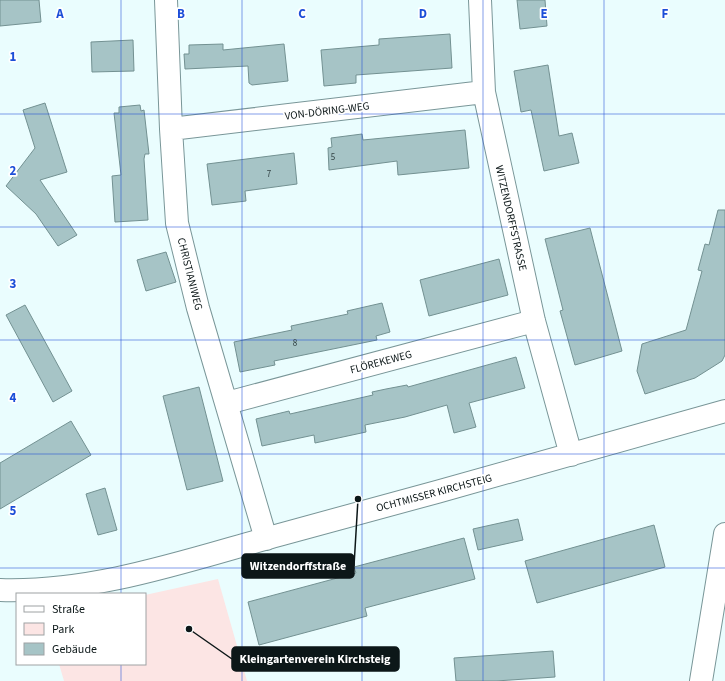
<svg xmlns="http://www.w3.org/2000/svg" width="725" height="681" font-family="'Source Sans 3',sans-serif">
  <rect width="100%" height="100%" fill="#eafdfe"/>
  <!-- green -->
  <path fill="#fce5e4" d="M218 579 247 681H64L59 664H145V595Z"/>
  <!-- building -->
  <path fill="#a6c4c6" stroke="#739192" d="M0 0H39L41 22 0 26Z
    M517 0H545L547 26 520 29Z
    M450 34 452 68 356 75V83L324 86 321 50 379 45V39Z
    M133 40 134 71 92 72 91 42Z
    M223 44V50L284 44 288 81 252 85 249 83 248 66 185 69 184 54H189V45Z
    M548 65 559 136 572 133 579 163 544 171 531 110 521 112 514 71Z
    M45 103 67 172 40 180 77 235 58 246 36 214 6 186 35 148 23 110Z
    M140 105 141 111 144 110 149 154H145L144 159 148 220 115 222 112 176 121 175 114 113H119V107Z
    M465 130 469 168 398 175 397 161 329 170 328 148 332 147 331 138 362 134 363 140Z
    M294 153 297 184 245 191 246 201 212 205 207 164Z
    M718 210H725V355L722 361 695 378 645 394 637 371 642 344 686 330 702 271 698 270 705 244 709 245Z
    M590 228 622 351 575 365 560 311 563 310 545 239Z
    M166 252 176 282 146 291 137 260Z
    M499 259 508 295 429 316 420 280Z
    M382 303 390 332 376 336 377 340 274 361 275 365 240 372 234 342 292 330 291 326 348 314 347 311Z
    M25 305 72 391 53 402 6 315Z
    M516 357 525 388 469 403 476 427 454 433 447 405 405 417 365 425 366 432 315 443 314 435 262 446 256 419 289 411 290 414 373 395 372 392 386 389 407 385 408 387Z
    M199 387 223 481 187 490 163 396Z
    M71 421 91 455 0 509V463Z
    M105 488 117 530 98 535 86 494Z
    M518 519 523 540 478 550 473 529Z
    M654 525 665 567 537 603 525 561Z
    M464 538 475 579 365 608 367 616 259 645 248 602 356 573 354 567Z
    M553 651 555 677 496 681H456L454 658Z"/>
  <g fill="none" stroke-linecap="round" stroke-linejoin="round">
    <defs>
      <path id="minor" d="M166 0 171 129 177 223 198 308 266 539
        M480 0 484 92 534 321 571 455
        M171 129 484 92
        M227 403 534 321
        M0 590C95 593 188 560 279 535 428 495 577 453 725 411
        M701 681 725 534"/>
    </defs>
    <!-- minor casing -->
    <use href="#minor" stroke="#799698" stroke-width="24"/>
    <!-- minor -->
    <use href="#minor" stroke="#fff" stroke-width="22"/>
  </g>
  <!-- grid -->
  <path fill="none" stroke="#1d4ed8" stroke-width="1" stroke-opacity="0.55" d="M121 0V594M242 0V681M362 0V681M483 0V681M604 0V681M0 114H725M0 227H725M0 340H725M0 454H725M0 568H725M121 664V681"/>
  <g text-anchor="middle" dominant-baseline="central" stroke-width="3.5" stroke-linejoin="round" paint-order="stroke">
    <!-- number labels -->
    <g font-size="9" fill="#324244">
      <text x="333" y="157">5</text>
      <text x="269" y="174">7</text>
      <text x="295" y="343">8</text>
    </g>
    <!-- street labels -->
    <g font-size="11" fill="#0c1718" stroke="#fff">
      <text transform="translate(327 111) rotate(-7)">VON-DÖRING-WEG</text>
      <text transform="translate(511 218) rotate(77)">WITZENDORFFSTRASSE</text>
      <text transform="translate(190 274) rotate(76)">CHRISTIANIWEG</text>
      <text transform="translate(381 362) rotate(-15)">FLÖREKEWEG</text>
      <text transform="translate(434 493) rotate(-15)">OCHTMISSER KIRCHSTEIG</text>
    </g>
  </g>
  <g font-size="13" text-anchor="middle" font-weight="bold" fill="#1d4ed8" stroke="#fff" stroke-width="3.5" stroke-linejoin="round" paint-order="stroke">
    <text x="60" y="18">A</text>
    <text x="181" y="18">B</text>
    <text x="302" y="18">C</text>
    <text x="423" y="18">D</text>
    <text x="544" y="18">E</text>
    <text x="665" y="18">F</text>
    <text x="13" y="61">1</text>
    <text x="13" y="175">2</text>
    <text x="13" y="288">3</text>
    <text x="13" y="402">4</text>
    <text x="13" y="515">5</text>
  </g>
  <!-- callouts -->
  <path fill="none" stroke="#0c1718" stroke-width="1.5" d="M358 499L354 566M189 629L232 659"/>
  <g fill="#0c1718" stroke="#fff" stroke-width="1.5">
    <circle cx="358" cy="499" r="4"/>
    <circle cx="189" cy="629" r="4"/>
  </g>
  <g fill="#0c1718" stroke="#0c1718" stroke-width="1.5">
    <rect x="242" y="554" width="112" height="24" rx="4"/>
    <rect x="232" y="647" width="167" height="24" rx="4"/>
  </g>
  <g font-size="12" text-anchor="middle" font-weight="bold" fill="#fff">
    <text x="298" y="570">Witzendorffstraße</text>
    <text x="315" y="663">Kleingartenverein Kirchsteig</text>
  </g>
  <!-- legend -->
  <rect x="16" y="593" width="130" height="72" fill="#ffffff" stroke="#9ea2a3"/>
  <rect x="24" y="606" width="20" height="6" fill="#ffffff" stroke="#9ea2a3"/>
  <text x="52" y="613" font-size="12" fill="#0c1718">Straße</text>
  <rect x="24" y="623" width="20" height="12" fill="#fce5e4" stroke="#9ea2a3"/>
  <text x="52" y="633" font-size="12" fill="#0c1718">Park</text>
  <rect x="24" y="643" width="20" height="12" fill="#a6c4c6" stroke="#9ea2a3"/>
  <text x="52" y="653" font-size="12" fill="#0c1718">Gebäude</text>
</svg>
